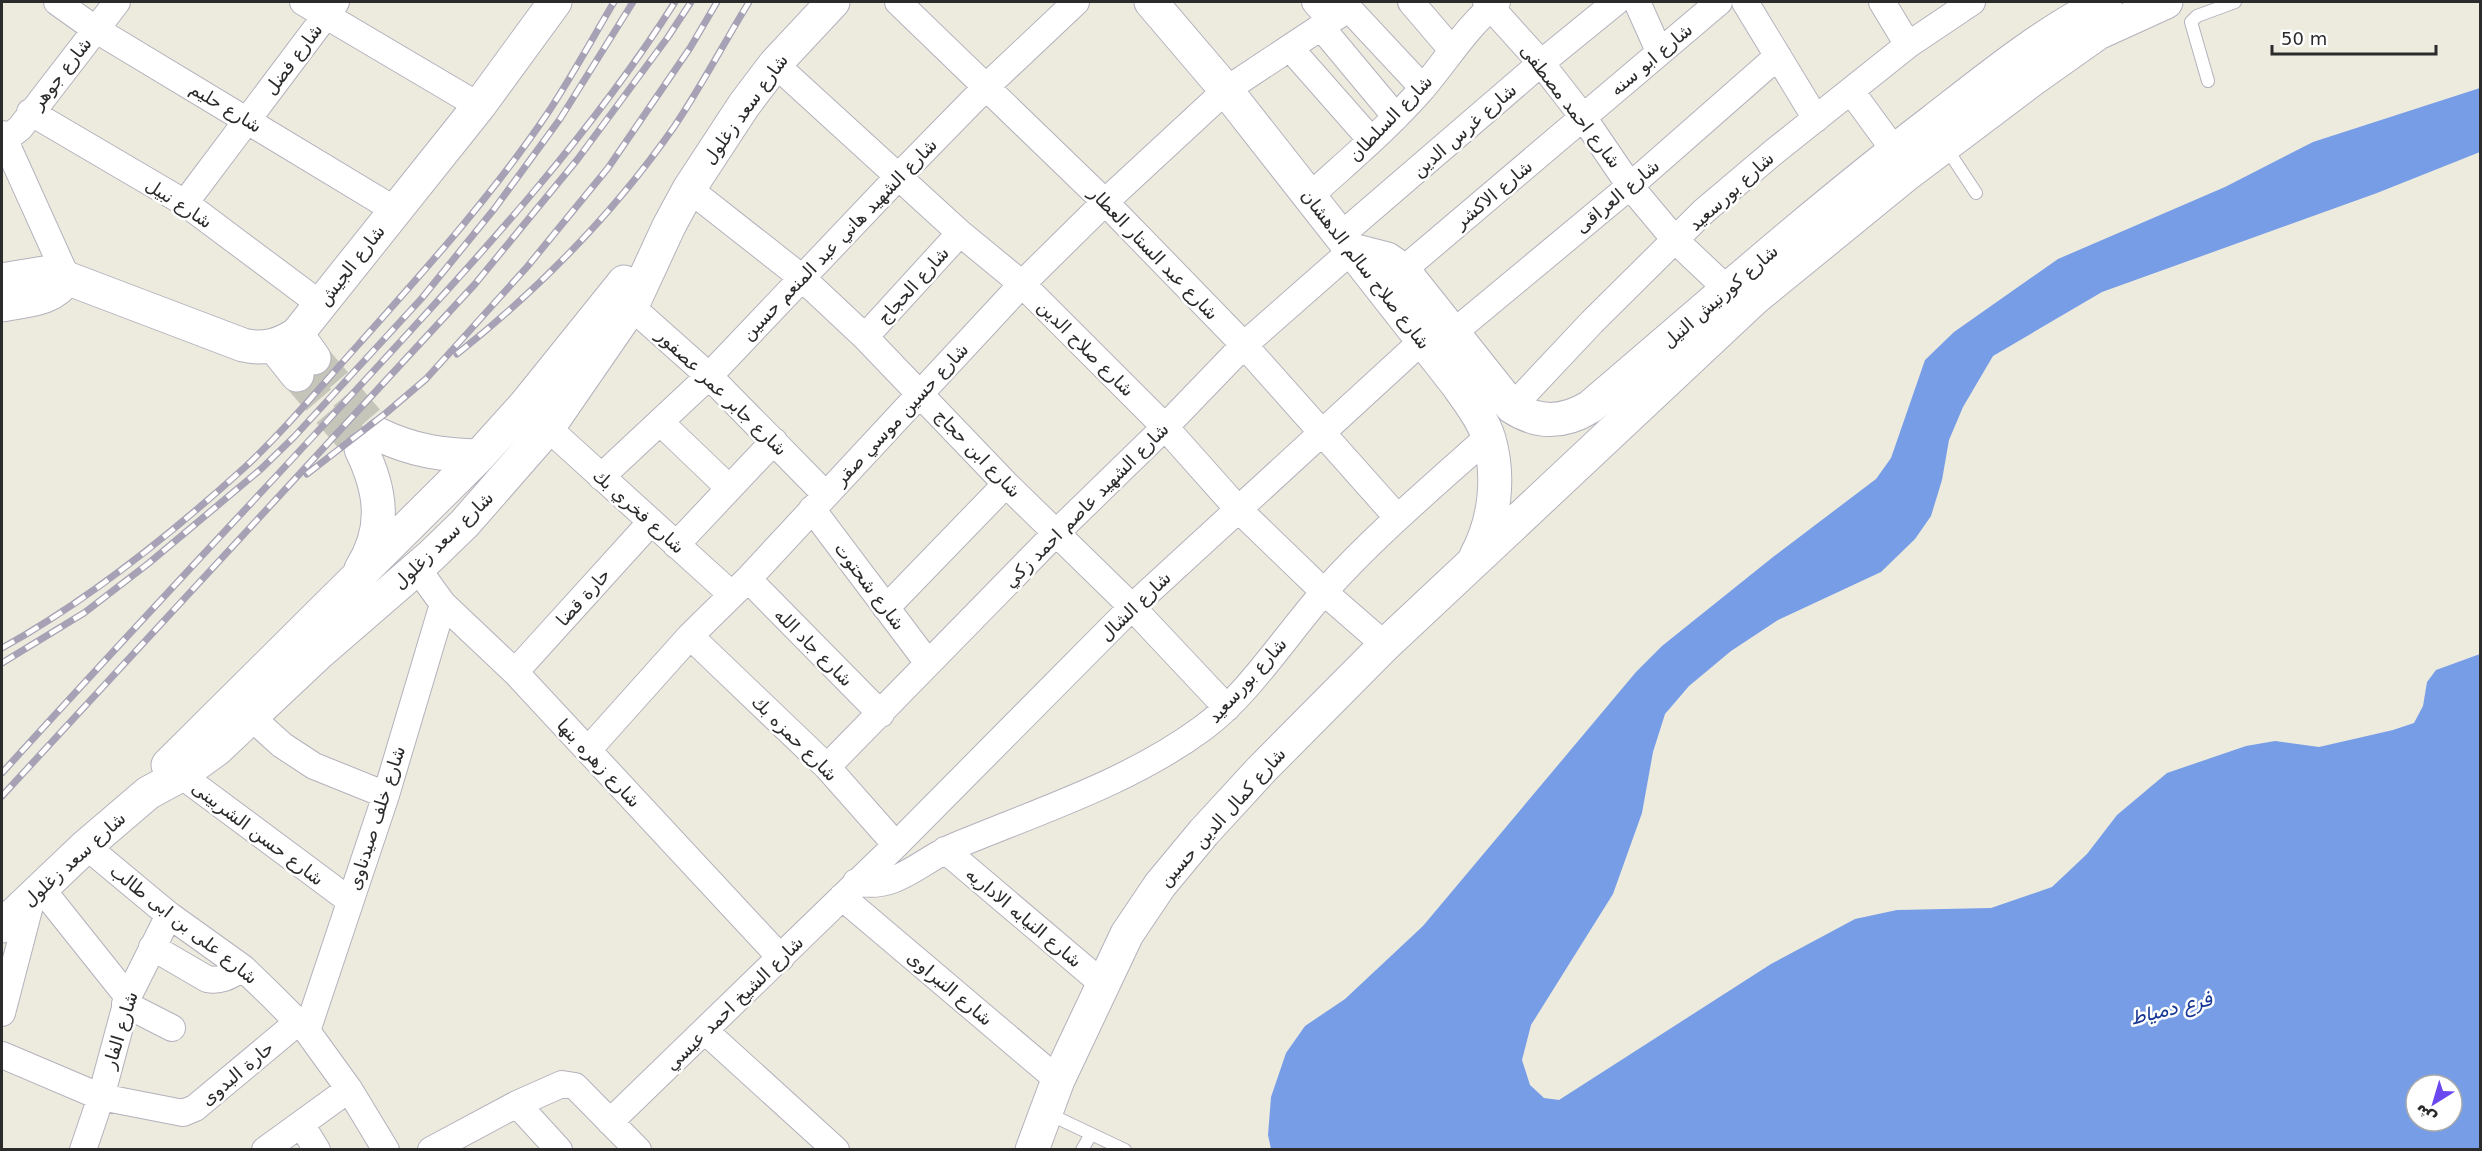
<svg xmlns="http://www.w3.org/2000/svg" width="2482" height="1151" font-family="'DejaVu Sans',Vazirmatn,sans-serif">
  <rect width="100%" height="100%" fill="#ecebde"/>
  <!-- water -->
  <path fill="#779de7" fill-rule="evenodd" d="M2480 88V152L2377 193 2102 292 1993 356 1963 407 1949 440 1942 480 1931 516 1915 539 1881 572 1778 620 1731 651 1689 686 1665 714 1653 752 1642 813 1613 894 1531 1025 1522 1060 1530 1085 1544 1098 1559 1100 1771 964 1855 919 1897 910 1991 908 2052 887 2087 854 2117 815 2167 773 2246 746 2275 741 2319 747 2393 730 2414 723 2423 706 2427 682 2436 670 2480 654V1149H1271L1268 1135 1271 1097 1286 1053 1305 1026 1345 999 1423 926 1636 672 1662 646 1773 557 1876 479 1891 458 1925 360 1954 332 2058 259 2225 187 2313 142ZM2416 1085H2452V1121H2416Z"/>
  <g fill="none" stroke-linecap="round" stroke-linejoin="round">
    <!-- secondary-tunnel -->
    <path stroke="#c5c5ba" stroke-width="33" stroke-dasharray="33 16" stroke-linecap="butt" d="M314 358 380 435
      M297 375 361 449"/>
    <defs>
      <path id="service" d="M2208 81 2191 22 2197 16 2235 2
        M1945 146 1976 193
        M1047 1113 1125 1150
        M1082 1150 1091 1134"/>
      <path id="minor" d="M57 2 95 29 395 210
        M303 2 479 106
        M898 2 1105 202 1244 345 1397 517
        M1315 2 1331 20
        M1411 2 1452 50
        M1486 2 1541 63 1583 117 1630 186 1676 241 1728 290
        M1637 2 1659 51
        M1745 2 1816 119
        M1882 2 1908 45
        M1321 27 1396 117
        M1290 48 1371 140
        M775 64 960 233 1022 284 1165 427 1238 509 1324 592 1385 645
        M1851 91 1894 150
        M30 112 185 203 320 304
        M2 134 67 278
        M2 142 20 128 117 2
        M689 189 801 277 865 337 1006 484 1132 607 1227 708
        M1309 197C1347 162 1388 128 1422 89 1447 60 1467 26 1497 2
        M185 203 336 2
        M1340 236 1541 63 1616 2
        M1403 270 1719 2
        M618 295 709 376 825 494
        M1453 333 1630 186 1778 56
        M865 337 960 233
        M1512 407 1592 322 1704 211 1775 151 1908 45 1972 2
        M660 422 729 488
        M548 428 731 594
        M601 477 709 376 899 176 987 86 1076 2
        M812 509 928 663
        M676 545 774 441
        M417 568 443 604 515 672 781 958
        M748 579 881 714
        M886 608 1006 484
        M690 636 827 767 896 845
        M515 672 651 522
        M252 718 282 745 314 766 386 795
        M588 750 690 636 748 579 1022 284 1105 202 1226 90 1345 11 1352 12 1423 88
        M170 762 181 775 349 900
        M827 767 1056 533 1165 427 1244 345 1352 250
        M86 846 169 915 243 968 271 995 307 1031 349 1089 386 1150
        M945 850 1103 984
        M856 882C895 892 921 860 955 846 1039 811 1130 782 1203 728 1248 695 1286 635 1324 592 1374 536 1432 487 1488 437
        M41 888 128 997
        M842 897 1058 1080
        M152 947 207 979C222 982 231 975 243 968
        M125 1004 172 1028
        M2 1013 32 898
        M307 1031 386 795 443 604
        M705 1031 836 1150
        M2 1055 101 1097 183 1113 195 1108 298 1022
        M517 1104 559 1150
        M610 1122 896 845 1132 607 1423 340
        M301 1124 317 1150
        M83 1150 101 1097 128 997 169 915
        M265 1150 349 1089
        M431 1150 517 1104 562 1084 575 1086 638 1150"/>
      <path id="secondary" d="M1151 2 1226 90 1456 383C1468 400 1483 419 1489 439 1500 477 1495 521 1476 556
        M1352 250 1387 259 1403 270 1512 407C1538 424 1564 423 1590 407 1703 311 1814 212 1933 121 1987 79 2043 33 2105 2
        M2 280 44 273 56 274 243 345C264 350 280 345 297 334L479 106 555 2
        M2 305C25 300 53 301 67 278
        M297 334 314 358
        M274 346 297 375
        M380 435C413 451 443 455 479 456
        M361 569C387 528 381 490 361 449
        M168 765 479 456 525 405 624 282
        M2 926 86 846 148 793 181 775 217 749 319 653 431 556 465 523 548 428 632 306 669 226 689 189 744 105 775 64 833 2
        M1032 1150 1058 1080 1127 934 1160 885 1204 832 1261 770 1385 645 1755 298 1907 174 2033 79 2098 33 2166 2"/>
    </defs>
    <!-- service casing -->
    <use href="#service" stroke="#b4b1bd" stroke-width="14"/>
    <!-- minor casing -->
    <use href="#minor" stroke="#b4b1bd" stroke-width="28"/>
    <!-- secondary casing -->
    <use href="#secondary" stroke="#b4b1bd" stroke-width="35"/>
    <!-- service -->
    <use href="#service" stroke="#fff" stroke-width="12"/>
    <!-- minor -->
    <use href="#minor" stroke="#fff" stroke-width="26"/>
    <!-- secondary -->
    <use href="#secondary" stroke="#fff" stroke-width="33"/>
    <defs>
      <path id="rail" d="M457 354C539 289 614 213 674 127 701 87 724 43 749 2
        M307 474 386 413 426 379 527 267 608 168 690 48 717 2
        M2 648C89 600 170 535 244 468 285 430 321 386 358 345 424 271 491 197 547 114 571 78 592 39 614 2
        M2 663 84 613 149 563 261 469 294 437 422 298 495 208 560 119 633 2
        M2 773C126 636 254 501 379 365 485 250 591 134 675 2
        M2 796 475 284 577 160 668 37 691 2"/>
    </defs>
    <!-- rail casing -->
    <use href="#rail" stroke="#a6a1b4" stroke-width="7"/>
    <!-- rail -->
    <use href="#rail" stroke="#fff" stroke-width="4.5" stroke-dasharray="14" stroke-linecap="butt"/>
  </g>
  <g text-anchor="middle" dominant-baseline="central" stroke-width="5" stroke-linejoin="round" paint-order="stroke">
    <!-- street labels -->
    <g font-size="18" fill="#2b2b2b" stroke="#fff">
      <text transform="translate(293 59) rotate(-53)">شارع فضل</text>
      <text transform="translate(1651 59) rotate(-40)">شارع ابو سنه</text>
      <text transform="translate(61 73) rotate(-52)">شارع جوهر</text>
      <text transform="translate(1571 106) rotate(52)">شارع احمد مصطفى</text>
      <text transform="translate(226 107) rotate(31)">شارع حليم</text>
      <text transform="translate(745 109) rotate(-54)">شارع سعد زغلول</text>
      <text transform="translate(1390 118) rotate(-46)">شارع السلطان</text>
      <text transform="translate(1464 130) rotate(-41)">شارع غرس الدين</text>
      <text transform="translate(1731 191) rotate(-42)">شارع بورسعيد</text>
      <text transform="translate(1493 194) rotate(-40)">شارع الاكشر</text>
      <text transform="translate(1617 196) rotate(-40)">شارع العراقى</text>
      <text transform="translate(179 203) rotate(33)">شارع نبيل</text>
      <text transform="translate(839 239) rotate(-46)">شارع الشهيد هاني عبد المنعم حسين</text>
      <text transform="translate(1154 253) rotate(46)">شارع عبد الستار العطار</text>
      <text transform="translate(351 265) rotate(-52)">شارع الجيش</text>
      <text transform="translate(1366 269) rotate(52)">شارع صلاح سالم الدهشان</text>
      <text transform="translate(913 285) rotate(-48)">شارع الحجاج</text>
      <text transform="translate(1720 296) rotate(-41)">شارع كورنيش النيل</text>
      <text transform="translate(1086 348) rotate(45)">شارع صلاح الدين</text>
      <text transform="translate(722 392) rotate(44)">شارع جابر عمر عصفور</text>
      <text transform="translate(901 414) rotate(-47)">شارع حسين موسي صقر</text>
      <text transform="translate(978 453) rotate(46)">شارع ابن حجاج</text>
      <text transform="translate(1086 505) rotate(-45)">شارع الشهيد عاصم احمد زكي</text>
      <text transform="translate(639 511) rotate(42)">شارع فخري بك</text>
      <text transform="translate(443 540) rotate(-44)">شارع سعد زغلول</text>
      <text transform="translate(870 586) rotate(53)">شارع شحتوت</text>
      <text transform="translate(583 597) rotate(-48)">حارة قضا</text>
      <text transform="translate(1135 606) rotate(-44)">شارع الشال</text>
      <text transform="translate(814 647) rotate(45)">شارع جاد الله</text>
      <text transform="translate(1247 680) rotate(-48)">شارع بورسعيد</text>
      <text transform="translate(795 738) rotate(45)">شارع حمزه بك</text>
      <text transform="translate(599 763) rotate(47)">شارع زهره بنها</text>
      <text transform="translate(1222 817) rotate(-48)">شارع كمال الدين حسين</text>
      <text transform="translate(376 818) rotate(-72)">شارع خلف صيدناوى</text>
      <text transform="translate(258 833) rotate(37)">شارع حسن الشربينى</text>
      <text transform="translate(74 859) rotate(-42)">شارع سعد زغلول</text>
      <text transform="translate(1024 917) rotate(40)">شارع النيابه الاداريه</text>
      <text transform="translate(184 924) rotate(38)">شارع على بن ابى طالب</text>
      <text transform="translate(950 988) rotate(40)">شارع النبراوى</text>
      <text transform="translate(734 1003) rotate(-44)">شارع الشيخ احمد عيسي</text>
      <text transform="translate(120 1030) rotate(-73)">شارع الفار</text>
      <text transform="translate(237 1073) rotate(-40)">حارة البدوى</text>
    </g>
    <!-- water labels -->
    <g font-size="20" font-style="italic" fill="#153694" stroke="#fff">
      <text transform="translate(2171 1008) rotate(-14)">فرع دمياط</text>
    </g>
  </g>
  <!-- border -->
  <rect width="2482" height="1151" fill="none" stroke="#2b2b2b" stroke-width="6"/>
  <!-- north arrow -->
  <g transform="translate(2434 1103) rotate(217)"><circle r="28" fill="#ffffff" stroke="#aaaaaa" stroke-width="1.5"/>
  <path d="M0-4.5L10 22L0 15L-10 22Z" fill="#6b47ef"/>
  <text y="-9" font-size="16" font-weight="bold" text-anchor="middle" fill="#2b2b2b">ش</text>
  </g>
  <!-- scale -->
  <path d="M2272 45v9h164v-9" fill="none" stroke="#2b2b2b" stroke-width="3"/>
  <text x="2281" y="45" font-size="18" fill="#2b2b2b" stroke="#ffffff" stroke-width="4.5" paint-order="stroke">50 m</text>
</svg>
